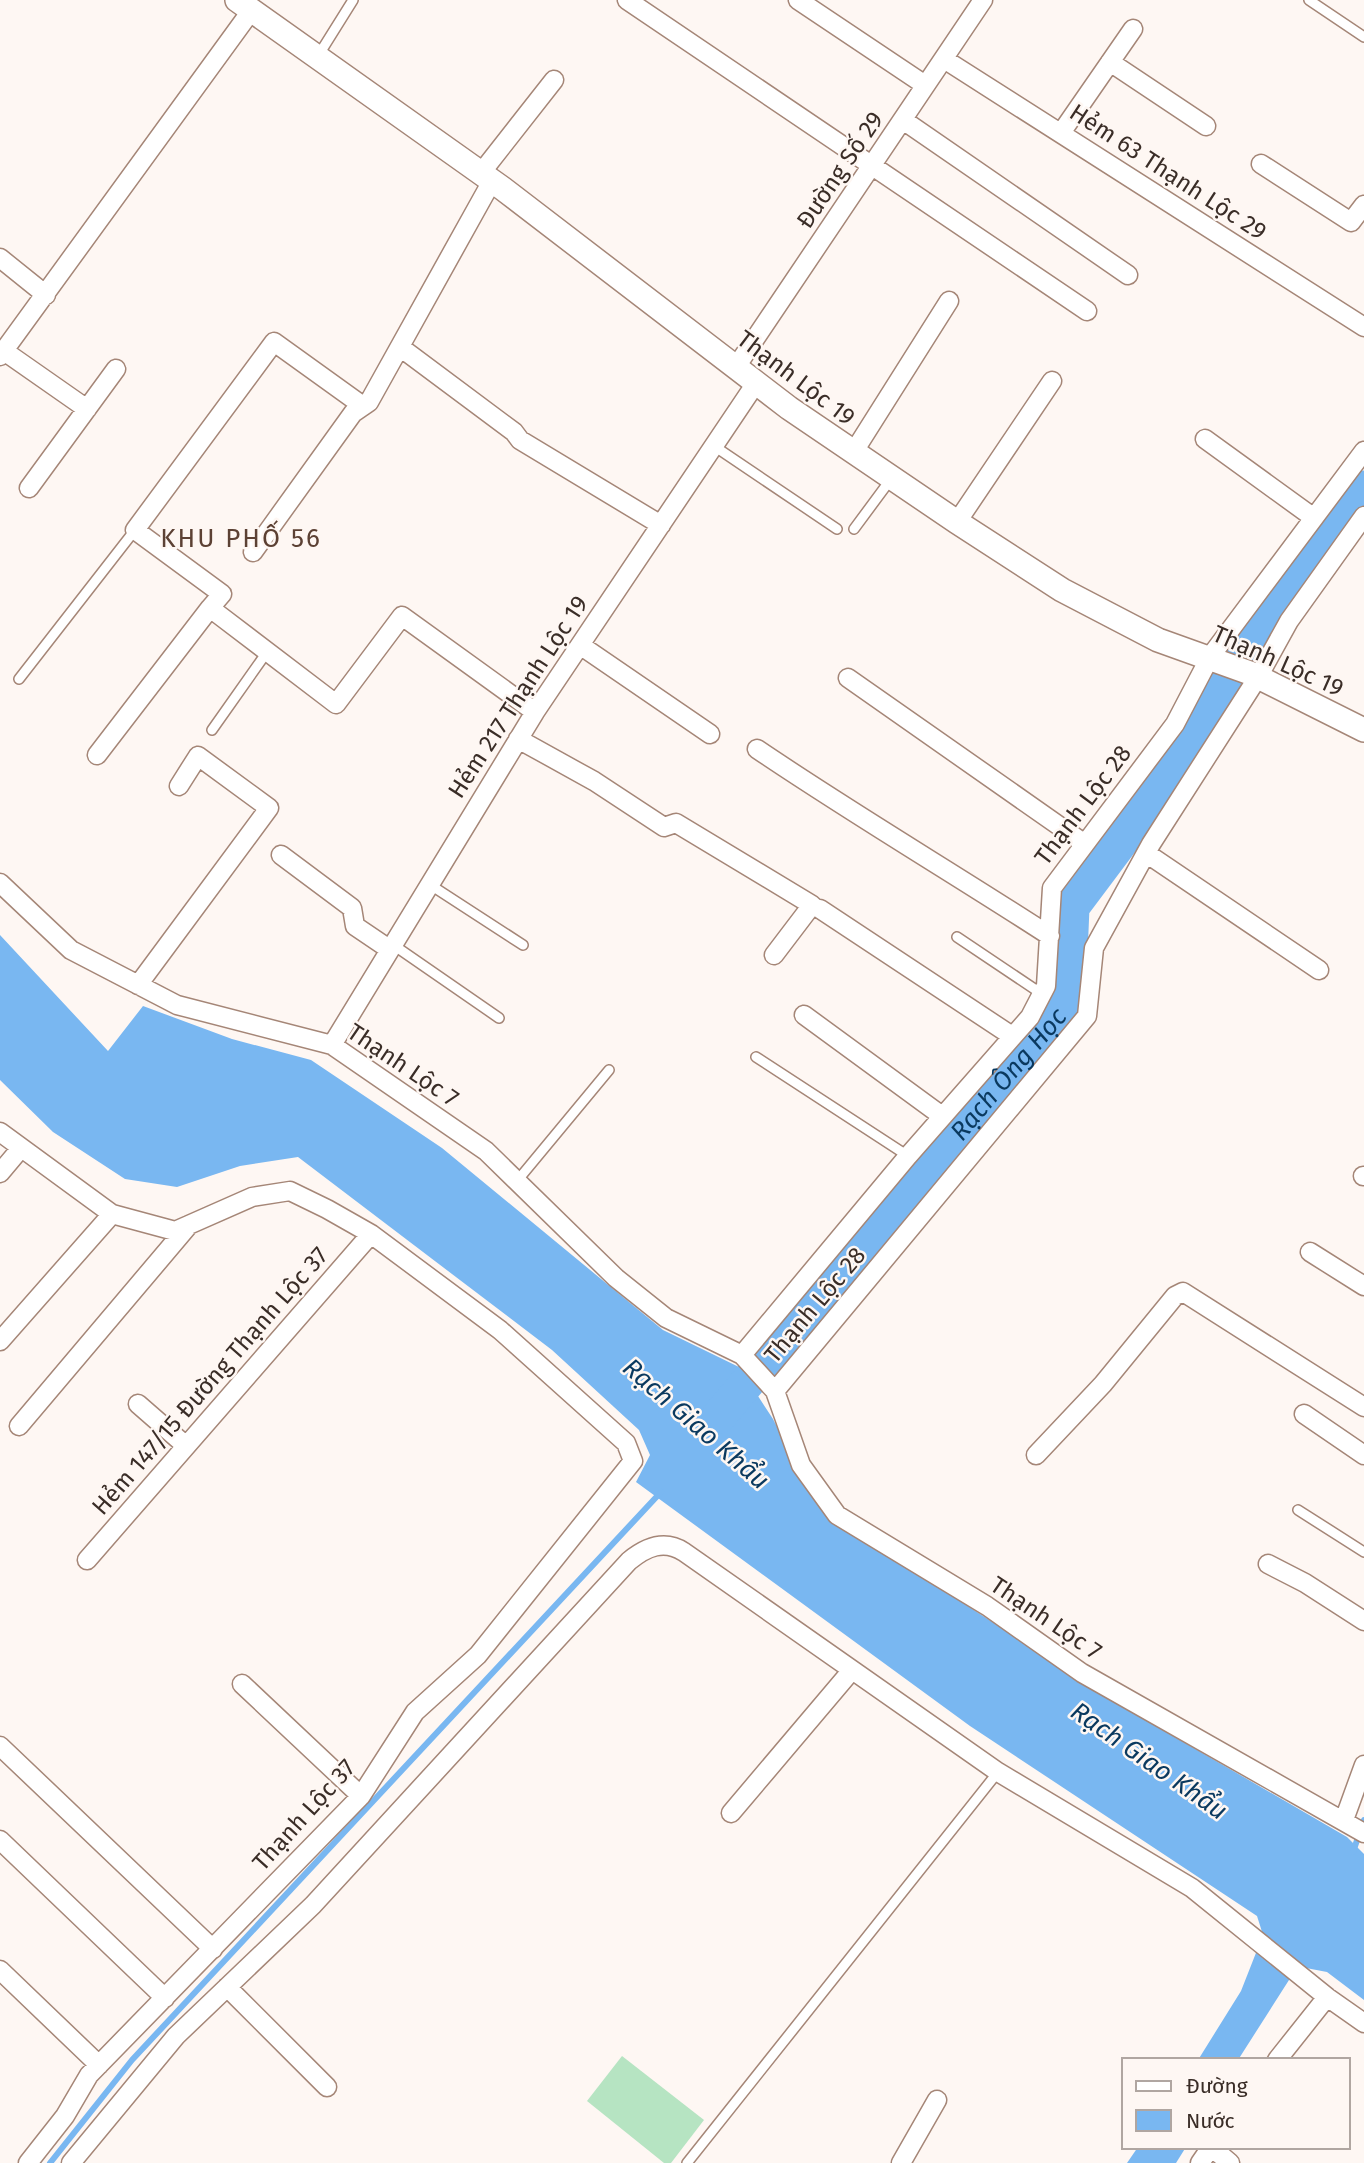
<svg xmlns="http://www.w3.org/2000/svg" width="1364" height="2163" font-family="'Fira Sans',sans-serif">
  <rect width="100%" height="100%" fill="#fef7f3"/>
  <!-- green -->
  <path fill="#b6e4c2" d="M622 2056 704 2120 671 2163H664L587 2101Z"/>
  <!-- water -->
  <path fill="#79b7f1" d="M0 935 108 1051 143 1006 232 1039 311 1060 442 1148 663 1330 739 1367 773 1419 810 1492 842 1528 877 1547 1123 1707 1347 1837 1364 1854V2000L1327 1972 1306 1968 1289 1980 1238 2060H1198L1241 1991 1263 1935 1257 1916 970 1726 636 1482 650 1455 639 1430 552 1350 298 1157 240 1166 177 1187 125 1179 53 1132 0 1080Z
    M1138 2147H1186L1176 2163H1127Z"/>
  <g fill="none" stroke-linecap="round" stroke-linejoin="round">
    <!-- stream -->
    <path stroke="#79b7f1" stroke-width="6" d="M1353 1852 1364 1820
      M50 2163 132 2060 661 1492"/>
    <!-- river -->
    <path stroke="#79b7f1" stroke-width="35" id="s1" d="M719 1416 1068 1003 1072 907 1165 783 1247 646 1364 488"/>
    <defs>
      <path id="service" d="M1309 0 1364 37
        M318 56 353 0
        M714 446 837 529
        M854 529 891 479
        M19 679 135 530
        M212 730 267 652
        M429 884 523 945
        M957 937 1042 994
        M392 944 499 1018
        M756 1057 908 1156
        M517 1181 609 1070
        M1298 1510 1364 1552
        M687 2163 998 1772"/>
      <path id="minor" d="M627 0 1087 311
        M798 0 925 85
        M944 59 1364 327
        M1110 62 1206 126
        M903 120 1128 275
        M1061 133 1133 29
        M1261 164 1351 222 1364 205
        M481 173 554 80
        M0 258 46 295
        M400 347 514 432 520 440 661 525
        M4 351 87 409
        M0 356 251 11
        M736 367 983 0
        M363 406 274 342 135 530 222 594 210 608 336 704 402 616 535 712
        M1205 439 1314 518
        M853 453 949 301
        M29 488 116 369
        M957 522 1052 381
        M253 552 353 413 369 402 492 181
        M580 645 710 734
        M848 678 1085 844
        M518 739 594 781 664 827 676 823 812 905 774 955
        M757 749C853 814 953 873 1050 936
        M97 755 210 608
        M1146 853 1319 970
        M281 855 352 908 355 926 389 949
        M0 883 71 950 177 1005 332 1045 486 1151 616 1278 666 1318 742 1355 775 1391 801 1465 837 1515 987 1606 1082 1673 1364 1833
        M820 909 1012 1036
        M138 985 269 808 198 756 179 786
        M804 1015 942 1116
        M332 1045 535 712 756 383
        M0 1132 112 1214 175 1231 252 1197 290 1191 327 1209 371 1234 500 1330 626 1443 633 1461 478 1655 415 1712 361 1796 89 2075 65 2116 28 2163
        M0 1173 21 1148
        M1363 1176H1364
        M1310 1252 1364 1286
        M0 1341 112 1214
        M742 1355 908 1156 1030 1017 1046 986 1052 888 1175 724 1210 657 1364 451
        M775 1391 1087 1016 1094 948 1151 844 1258 677 1289 621 1364 516
        M138 1404 185 1445
        M1304 1414 1364 1455
        M19 1426 189 1225
        M1036 1455 1103 1384 1175 1296 1183 1292 1364 1407
        M87 1560 371 1234
        M1268 1564 1305 1583 1364 1621
        M242 1684 361 1796
        M0 1746 213 1949
        M731 1813 852 1670
        M1344 1820 1364 1765
        M0 1840 165 1998
        M0 1970 99 2065
        M227 1987 327 2087
        M1277 2060 1327 1997 1364 2023
        M71 2163 176 2036 313 1905 629 1561C646 1547 664 1539 684 1552L998 1772 1192 1888 1327 1997
        M901 2163 937 2100
        M1200 2163 1211 2147 1230 2163"/>
      <path id="tertiary" d="M237 0 502 188 789 408 957 522 1062 590 1158 640 1250 673 1364 730"/>
    </defs>
    <!-- service casing -->
    <use href="#service" stroke="#a58677" stroke-width="12"/>
    <!-- minor casing -->
    <use href="#minor" stroke="#a58677" stroke-width="21"/>
    <!-- tertiary casing -->
    <use href="#tertiary" stroke="#a58677" stroke-width="26"/>
    <!-- service -->
    <use href="#service" stroke="#fff" stroke-width="9"/>
    <!-- minor -->
    <use href="#minor" stroke="#fff" stroke-width="18"/>
    <!-- tertiary -->
    <use href="#tertiary" stroke="#fff" stroke-width="23"/>
  </g>
  <g text-anchor="middle" dominant-baseline="central" stroke-width="5" stroke-linejoin="round" paint-order="stroke">
    <!-- street labels -->
    <g font-size="24" fill="#3a2d27" stroke="#fef7f3">
      <text transform="translate(840 170) rotate(-56)">Đường Số 29</text>
      <text transform="translate(1168 172) rotate(33)">Hẻm 63 Thạnh Lộc 29</text>
      <text transform="translate(796 378) rotate(37)">Thạnh Lộc 19</text>
      <text transform="translate(1278 661) rotate(24)">Thạnh Lộc 19</text>
      <text transform="translate(518 697) rotate(-57)">Hẻm 217 Thạnh Lộc 19</text>
      <text transform="translate(1083 805) rotate(-53)">Thạnh Lộc 28</text>
      <text transform="translate(403 1065) rotate(34)">Thạnh Lộc 7</text>
      <text transform="translate(815 1305) rotate(-50)">Thạnh Lộc 28</text>
      <text transform="translate(210 1381) rotate(-49)">Hẻm 147/15 Đường Thạnh Lộc 37</text>
      <text transform="translate(1046 1618) rotate(34)">Thạnh Lộc 7</text>
      <text transform="translate(304 1815) rotate(-48)">Thạnh Lộc 37</text>
    </g>
    <!-- neighbourhood labels -->
    <g font-size="26" letter-spacing="2" fill="#5c4134" stroke="#fef7f3">
      <text x="241" y="538">KHU PHỐ 56</text>
    </g>
    <!-- water labels -->
    <g font-size="26" font-style="italic" fill="#0a395f" stroke="#fef7f3">
      <text stroke="none"><textPath href="#s1" startOffset="448">Rạch Ông Học</textPath></text>
      <text transform="translate(696 1424) rotate(41)">Rạch Giao Khẩu</text>
      <text transform="translate(1149 1761) rotate(35)">Rạch Giao Khẩu</text>
    </g>
  </g>
  <!-- legend -->
  <rect x="1122" y="2058" width="228" height="91" fill="#fef7f3" stroke="#b0a6a1" stroke-width="2"/>
  <rect x="1136" y="2081" width="35" height="10" fill="#ffffff" stroke="#b0a6a1" stroke-width="2"/>
  <text x="1186" y="2093" font-size="21" fill="#3a2d27">Đường</text>
  <rect x="1136" y="2110" width="35" height="21" fill="#79b7f1" stroke="#b0a6a1" stroke-width="2"/>
  <text x="1186" y="2128" font-size="21" fill="#3a2d27">Nước</text>
</svg>
